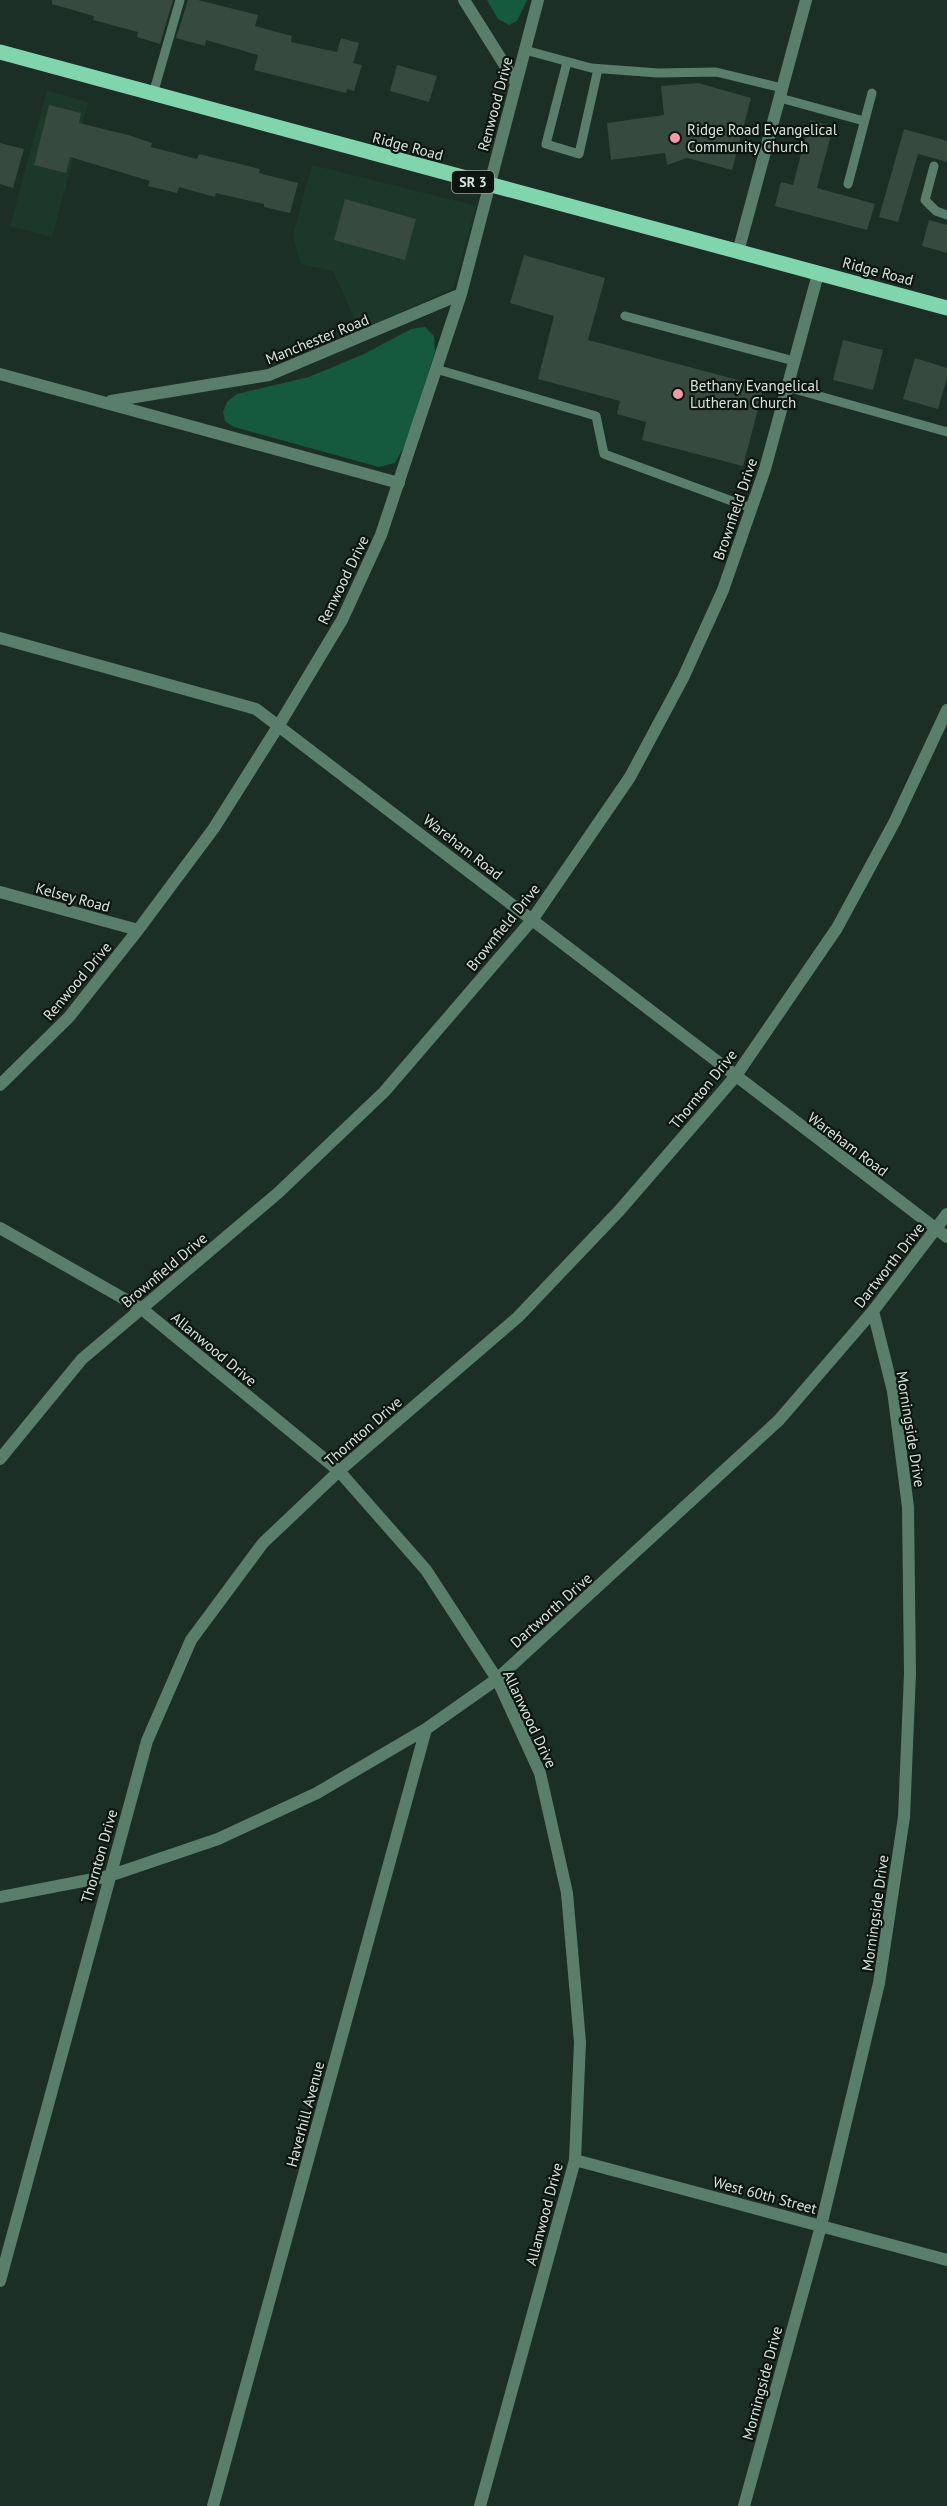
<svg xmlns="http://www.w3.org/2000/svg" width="947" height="2506" font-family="'PT Sans',sans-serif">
  <rect width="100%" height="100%" fill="#1c2f26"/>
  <!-- built -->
  <path fill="#1c382b" d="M47 90 88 102 52 237 10 226Z
    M312 165 476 206 453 288 360 331 333 271 301 264 293 235Z"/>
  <!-- green -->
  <path fill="#15593e" d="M487 0H527L517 21 509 25 498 19Z
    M425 327 434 336 435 351 406 443 395 463 379 467 234 427 225 421 223 412 227 402 237 394 309 377 364 354 411 329Z"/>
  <!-- building -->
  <path fill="#364a3f" d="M52 0H173L160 44 137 37 138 32 93 20 94 16 52 4Z
    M188 0H198L258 15 255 26 292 36 291 42 337 52 341 38 359 43 353 63 362 65 354 91 347 89 346 93 254 70 258 55 206 40 205 46 176 38Z
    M397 65 437 76 429 102 390 91Z
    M698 83 751 98 732 170 687 158 667 165 665 153 611 160 607 123 664 115 661 86Z
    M49 105 81 113 79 123 128 135 152 143 151 147 197 159 199 154 260 169 259 173 298 183 290 213 264 207V204L216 193 215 197 179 187 177 193 148 186 150 181 70 157 66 173 34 165Z
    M810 120 833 127 817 188 875 204 867 230 775 206 781 182 793 185Z
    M904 129 947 141V162L918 154 898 222 879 217Z
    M0 143 24 149 13 188 0 184Z
    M345 199 416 219 405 260 334 240Z
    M929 220 947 225V253L922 246Z
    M524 255 605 278 588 340 764 387 743 466 642 440 646 422 617 414 620 401 538 379 554 316 510 303Z
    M843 340 883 350 873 390 833 380Z
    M915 358 947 368V378L938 409 903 399Z"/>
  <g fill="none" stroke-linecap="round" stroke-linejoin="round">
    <!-- service -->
    <path stroke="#597f6c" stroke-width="9" d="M525 50 591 68 658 73 716 72 782 88
      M567 62 546 144 579 154 598 69
      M153 94 180 0
      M780 98 864 121
      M934 166 925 200 936 211 947 215
      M848 184 872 93
      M625 316 794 361
      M436 369 596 416 604 454 751 508
      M787 387 947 432"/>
    <!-- minor -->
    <path stroke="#597f6c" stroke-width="12" d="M464 0 516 83
      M738 252 806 0
      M0 374 399 483
      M111 401 269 375 461 294
      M0 638 256 709 947 1237
      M0 892 138 930
      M0 1085 69 1017 138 930 214 828 279 725 342 620 381 535 461 294 538 0
      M0 1228 142 1309 339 1471 426 1570 497 1679 540 1773 567 1893 580 2042 575 2160 480 2506
      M0 1459 82 1359 278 1193 384 1092 532 920 630 777 683 678 723 590 765 469 818 274
      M0 1897 109 1876 218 1839 317 1793 426 1729 497 1679 779 1420 873 1311 947 1214
      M575 2160 947 2260
      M0 2281 147 1741 191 1640 263 1543 339 1471 518 1317 619 1211 735 1077 837 928 895 821 947 710
      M213 2506 426 1729
      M744 2506 821 2226 879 1983 904 1817 910 1673 908 1507 893 1391 873 1311"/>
    <!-- primary -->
    <path stroke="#81d5ad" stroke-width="15" d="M0 52 947 308"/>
  </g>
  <!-- markers -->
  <g fill="#f49aa5" stroke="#0d1511" stroke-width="2">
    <circle cx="675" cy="138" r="6"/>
    <circle cx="678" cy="394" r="6"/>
  </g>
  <g text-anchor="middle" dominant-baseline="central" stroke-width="4.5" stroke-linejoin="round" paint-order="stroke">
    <!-- shield labels -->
    <rect fill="#0d1511" stroke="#9aa59f" stroke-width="1.5" x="452" y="171" width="42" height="22" rx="4.5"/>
    <g font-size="14" font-weight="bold" fill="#d7e3dc">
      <text x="473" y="182">SR 3</text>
    </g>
    <!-- street labels -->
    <g font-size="15" fill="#d7e3dc" stroke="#0d1511">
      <text transform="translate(495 104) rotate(-75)">Renwood Drive</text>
      <text transform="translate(408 146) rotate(15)">Ridge Road</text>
      <text transform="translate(878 271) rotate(15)">Ridge Road</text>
      <text transform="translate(317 339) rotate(-22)">Manchester Road</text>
      <text transform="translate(735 509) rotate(-71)">Brownfield Drive</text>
      <text transform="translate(343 580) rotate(-64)">Renwood Drive</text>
      <text transform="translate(463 847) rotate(38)">Wareham Road</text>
      <text transform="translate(73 897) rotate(15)">Kelsey Road</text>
      <text transform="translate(503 927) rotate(-51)">Brownfield Drive</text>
      <text transform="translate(77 981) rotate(-50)">Renwood Drive</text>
      <text transform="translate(703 1089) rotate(-51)">Thornton Drive</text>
      <text transform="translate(848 1144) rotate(37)">Wareham Road</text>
      <text transform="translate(889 1265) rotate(-52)">Dartworth Drive</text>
      <text transform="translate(164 1270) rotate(-40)">Brownfield Drive</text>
      <text transform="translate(214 1349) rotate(40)">Allanwood Drive</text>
      <text transform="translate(911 1429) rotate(81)">Morningside Drive</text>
      <text transform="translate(363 1431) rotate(-41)">Thornton Drive</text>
      <text transform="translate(551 1610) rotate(-42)">Dartworth Drive</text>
      <text transform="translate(530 1719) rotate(65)">Allanwood Drive</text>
      <text transform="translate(99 1856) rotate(-74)">Thornton Drive</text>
      <text transform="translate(875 1913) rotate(-82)">Morningside Drive</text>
      <text transform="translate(305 2114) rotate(-75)">Haverhill Avenue</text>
      <text transform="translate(765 2195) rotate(15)">West 60th Street</text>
      <text transform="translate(544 2214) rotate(-75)">Allanwood Drive</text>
      <text transform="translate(762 2383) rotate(-75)">Morningside Drive</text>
    </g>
    <!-- poi labels -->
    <g font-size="15" fill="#d7e3dc" stroke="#0d1511" text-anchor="start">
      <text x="687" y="129">Ridge Road Evangelical<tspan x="687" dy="17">Community Church</tspan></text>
      <text x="690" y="385">Bethany Evangelical<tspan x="690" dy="17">Lutheran Church</tspan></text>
    </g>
  </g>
</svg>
